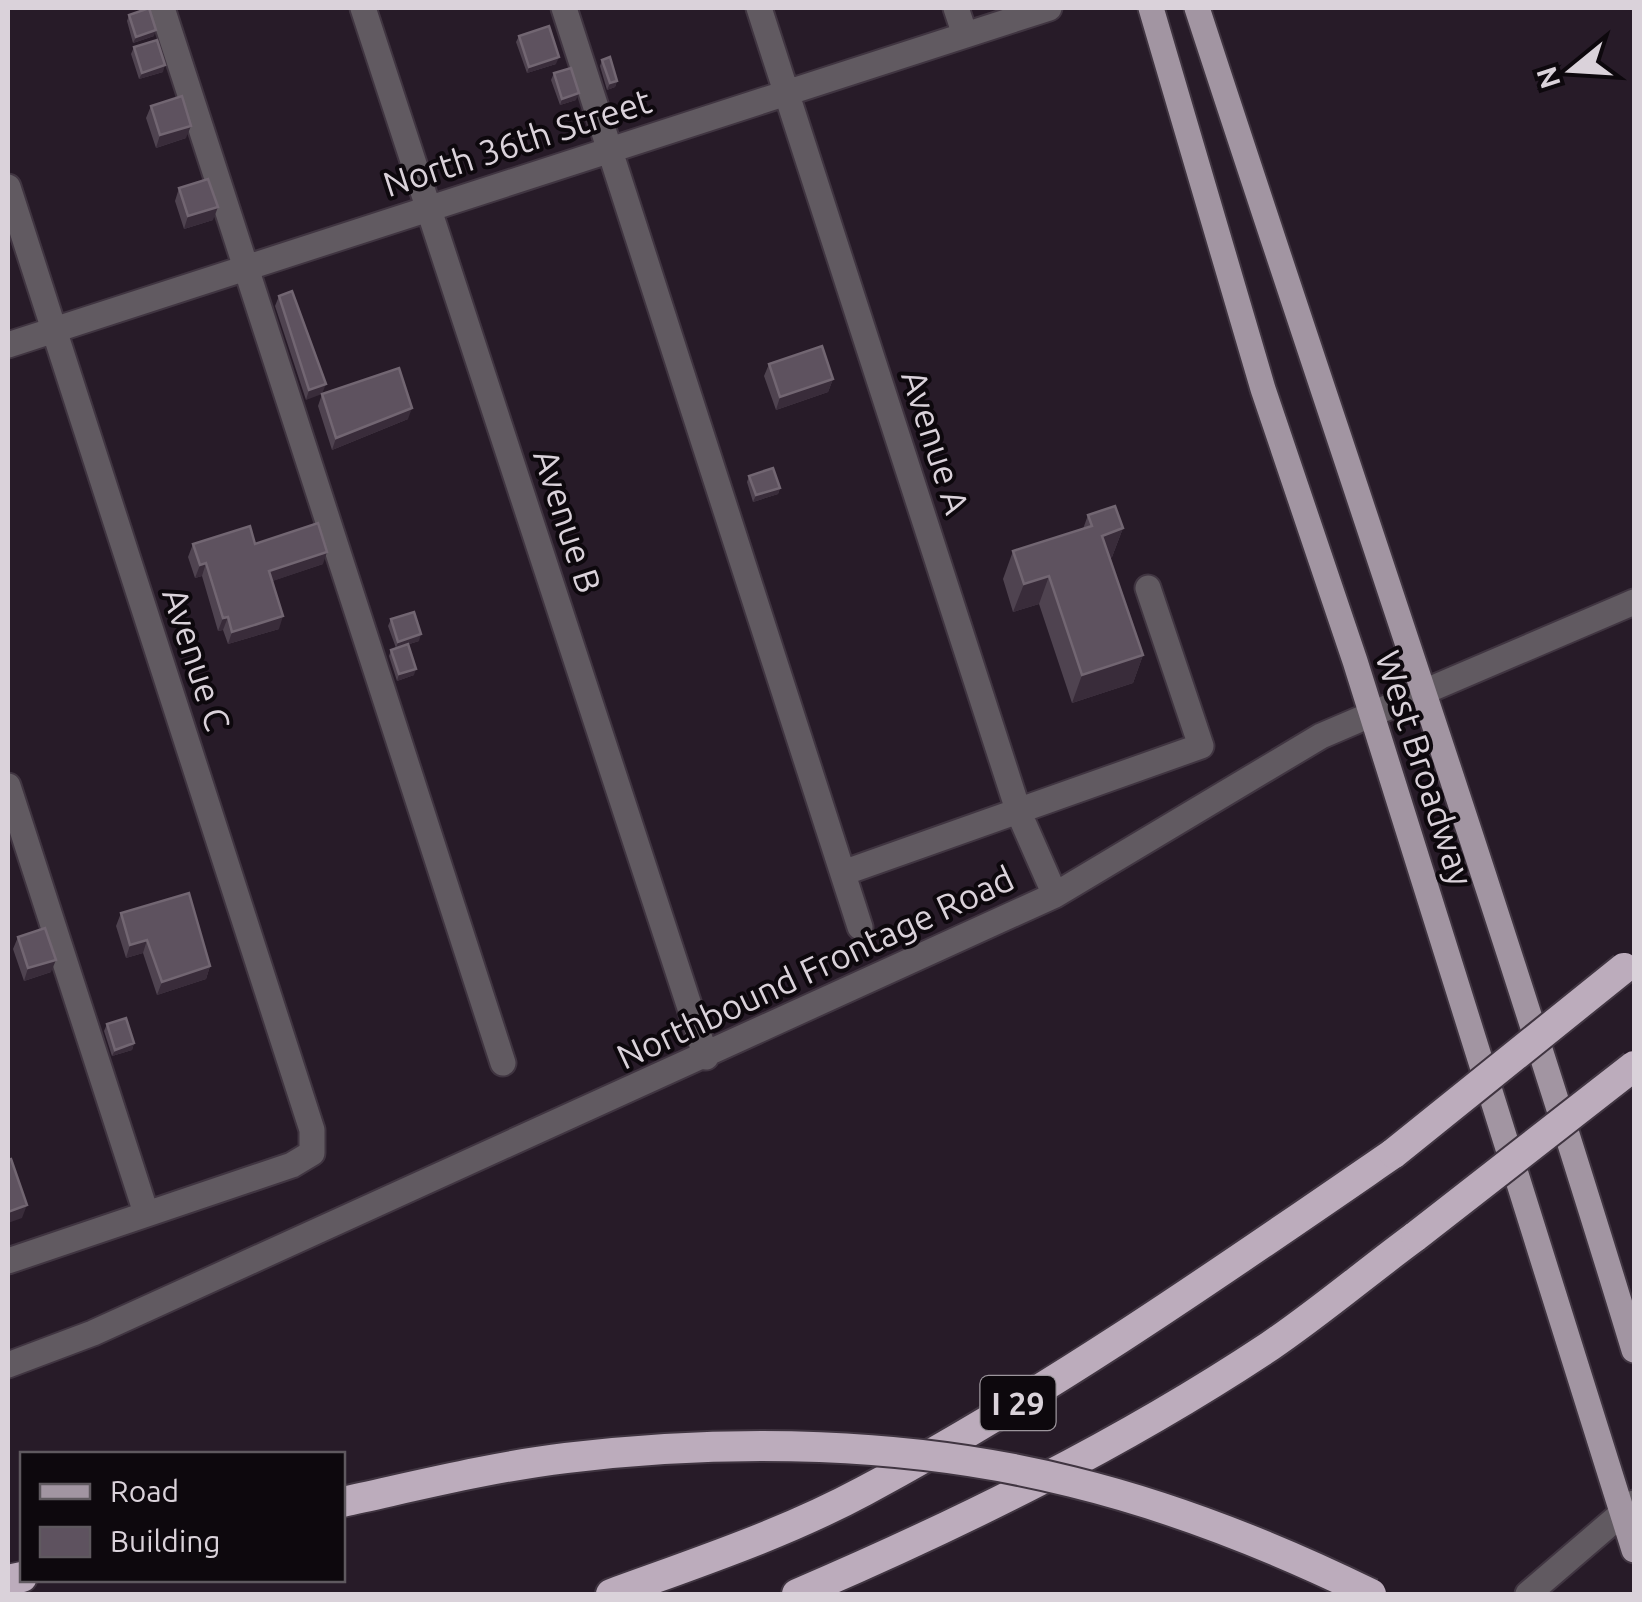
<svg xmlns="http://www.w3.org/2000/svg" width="1642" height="1602" font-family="Ubuntu,sans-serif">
  <rect width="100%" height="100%" fill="#271b28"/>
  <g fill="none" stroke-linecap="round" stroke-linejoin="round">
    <defs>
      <path id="minor" d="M162 8 503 1063
        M363 8 706 1057
        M564 8 860 927
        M759 8 1019 813 1055 895
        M956 8 965 35
        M8 187 312 1130V1153L292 1165 8 1261
        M8 345 1049 8
        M8 786 146 1213
        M843 873 1201 746 1148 588
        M8 1365 93 1333 1055 895 1321 736 1634 602
        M1528 1594 1634 1503"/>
      <path id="major" d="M1151 8 1263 389 1355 661 1634 1550
        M1197 8C1343 455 1497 900 1634 1350"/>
      <path id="highway" d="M8 1580 22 1577
        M611 1594C696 1563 784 1534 864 1491 1049 1392 1221 1272 1394 1153
        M797 1594C960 1524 1121 1445 1270 1346 1320 1312 1367 1272 1416 1236"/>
    </defs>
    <!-- minor casing -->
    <use href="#minor" stroke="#403541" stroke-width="29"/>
    <!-- major casing -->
    <use href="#major" stroke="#403541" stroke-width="29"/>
    <!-- highway casing -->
    <use href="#highway" stroke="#403541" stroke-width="34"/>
    <!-- minor -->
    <use href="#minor" stroke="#615a61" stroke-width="25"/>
    <!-- major -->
    <use href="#major" stroke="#a295a2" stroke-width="25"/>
    <!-- highway -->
    <use href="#highway" stroke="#bcacbc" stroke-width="30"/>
    <defs>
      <path id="highway-bridge" d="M1394 1153 1624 968
        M1416 1236 1634 1066
        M342 1502C416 1486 491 1467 566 1458 731 1438 910 1441 1072 1482 1174 1507 1277 1548 1371 1594"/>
    </defs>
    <!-- highway-bridge casing -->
    <use href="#highway-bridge" stroke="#403541" stroke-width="34" stroke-linecap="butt"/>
    <!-- highway-bridge -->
    <use href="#highway-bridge" stroke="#bcacbc" stroke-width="30"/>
  </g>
  <!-- wall -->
  <path fill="#4f4350" d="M129 15 154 36 133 43 127 21Z
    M519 36 556 64 527 73 516 42Z
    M134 47 163 72 139 79 131 54Z
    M602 60 617 81 615 87 607 90 600 66Z
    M554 73 576 100 560 105 551 80Z
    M151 106 186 138 156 148 146 118Z
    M179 188 213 220 184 229 175 201Z
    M279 296 326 384 306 400 275 306Z
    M769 364 833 379 828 392 776 410 764 376Z
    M322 394 408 419 332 450 318 406Z
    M749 476 780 488 778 494 753 502 747 482Z
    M1088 515 1123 528 1112 557 1110 558 1143 655 1133 683 1072 703 1039 604 1013 612 1003 579 1013 551 1083 529Z
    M193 544H255L323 564 272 581 279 629 228 644 223 630 218 631 202 576 195 578 188 557Z
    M391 619 419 641 403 646 414 675 397 681 389 656 391 650 396 648 388 626Z
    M121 913 210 966 206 979 157 995 143 953 126 958 116 926Z
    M18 937 51 972 24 981 13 949Z
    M107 1024 134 1043 132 1050 112 1056 104 1031Z"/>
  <!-- shaded-wall -->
  <path fill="#392c3a" d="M156 30 154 36 133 43 136 37Z
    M559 57 556 64 527 73 529 67Z
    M165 65 163 72 139 79 142 73Z
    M617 81 615 87 607 90 610 83Z
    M579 93 576 100 560 105 562 99Z
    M191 126 186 138 156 148 160 135Z
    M218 207 213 220 184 229 188 216Z
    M833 379 828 392 776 410 780 397Z
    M326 384 322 394 306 400 309 390Z
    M412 408 408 419 332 450 336 438Z
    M780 488 778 494 753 502 756 495Z
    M1123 528 1112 557 1092 564 1102 536Z
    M327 552 323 564 264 584 269 571Z
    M206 563 202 576 195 578 200 565Z
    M1049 576 1039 604 1013 612 1024 584Z
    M283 616 279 629 228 644 232 632Z
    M228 617 223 630 218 631 223 618Z
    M421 634 419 641 396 648 398 642Z
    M1143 655 1133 683 1072 703 1082 675Z
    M416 669 414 675 397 681 399 674Z
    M147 940 143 953 126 958 130 945Z
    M56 960 51 972 24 981 28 968Z
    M210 966 206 979 157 995 162 982Z
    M134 1043 132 1050 112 1056 115 1050Z
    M27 1205 22 1218 8 1223V1212Z"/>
  <!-- building -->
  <path fill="#5e525f" stroke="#726672" stroke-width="2.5" d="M149 8 156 30 136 37 129 15Z
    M549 26 559 57 529 67 519 36Z
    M157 40 165 65 142 73 134 47Z
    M610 57 617 81 610 83 602 60Z
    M571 68 579 93 562 99 554 73Z
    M182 96 191 126 160 135 151 106Z
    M208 179 218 207 188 216 179 188Z
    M292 291 326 384 309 390 279 296Z
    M822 346 833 379 780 397 769 364Z
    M399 368 412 408 336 438 322 394Z
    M773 468 780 488 756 495 749 476Z
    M1115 506 1123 528 1102 536 1143 655 1082 675 1049 576 1024 584 1013 551 1092 526 1088 515Z
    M318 523 327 552 269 571 283 616 232 632 228 617 223 618 206 563 200 565 193 544 250 526 255 544Z
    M414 612 421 634 398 642 391 619Z
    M408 644 416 669 399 674 391 650Z
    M189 893 210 966 162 982 147 940 130 945 121 913Z
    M45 928 56 960 28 968 18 937Z
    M126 1018 134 1043 115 1050 107 1024Z
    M11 1159 27 1205 8 1212V1160Z"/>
  <g text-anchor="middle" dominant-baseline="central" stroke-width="8" stroke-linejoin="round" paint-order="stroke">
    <!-- shield labels -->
    <rect fill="#0d080d" stroke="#9c959c" stroke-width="2.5" x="980.5" y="1376" width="75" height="54" rx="8"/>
    <g font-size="32" font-weight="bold" fill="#dad2da">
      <text x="1018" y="1403">I 29</text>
    </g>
    <!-- street labels -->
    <g font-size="35" fill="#dad2da" stroke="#0d080d">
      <text transform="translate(517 142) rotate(-18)">North 36th Street</text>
      <text transform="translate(936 442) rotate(72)">Avenue A</text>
      <text transform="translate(568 521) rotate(72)">Avenue B</text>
      <text transform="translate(197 659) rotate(72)">Avenue C</text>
      <text transform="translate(1425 768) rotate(72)">West Broadway</text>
      <text transform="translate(815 967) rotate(-25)">Northbound Frontage Road</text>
    </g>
  </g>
  <!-- border -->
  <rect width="1642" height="1602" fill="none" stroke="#dad2da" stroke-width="20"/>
  <!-- legend -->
  <rect x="20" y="1452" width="325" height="130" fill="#0d080d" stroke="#5f595f" stroke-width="2.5"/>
  <rect x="40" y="1484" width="50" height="15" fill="#a295a2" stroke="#5f595f" stroke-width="2.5"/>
  <text x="110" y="1502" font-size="30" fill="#dad2da">Road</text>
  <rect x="40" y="1527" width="50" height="30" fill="#5e525f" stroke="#5f595f" stroke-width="2.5"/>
  <text x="110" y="1552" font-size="30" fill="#dad2da">Building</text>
  <!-- north arrow -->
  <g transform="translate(1572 70) rotate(252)" stroke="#0d080d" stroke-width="8" paint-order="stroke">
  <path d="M0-8L18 38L0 25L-18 38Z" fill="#dad2da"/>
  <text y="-15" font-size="28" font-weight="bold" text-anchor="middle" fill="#dad2da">N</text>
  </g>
</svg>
